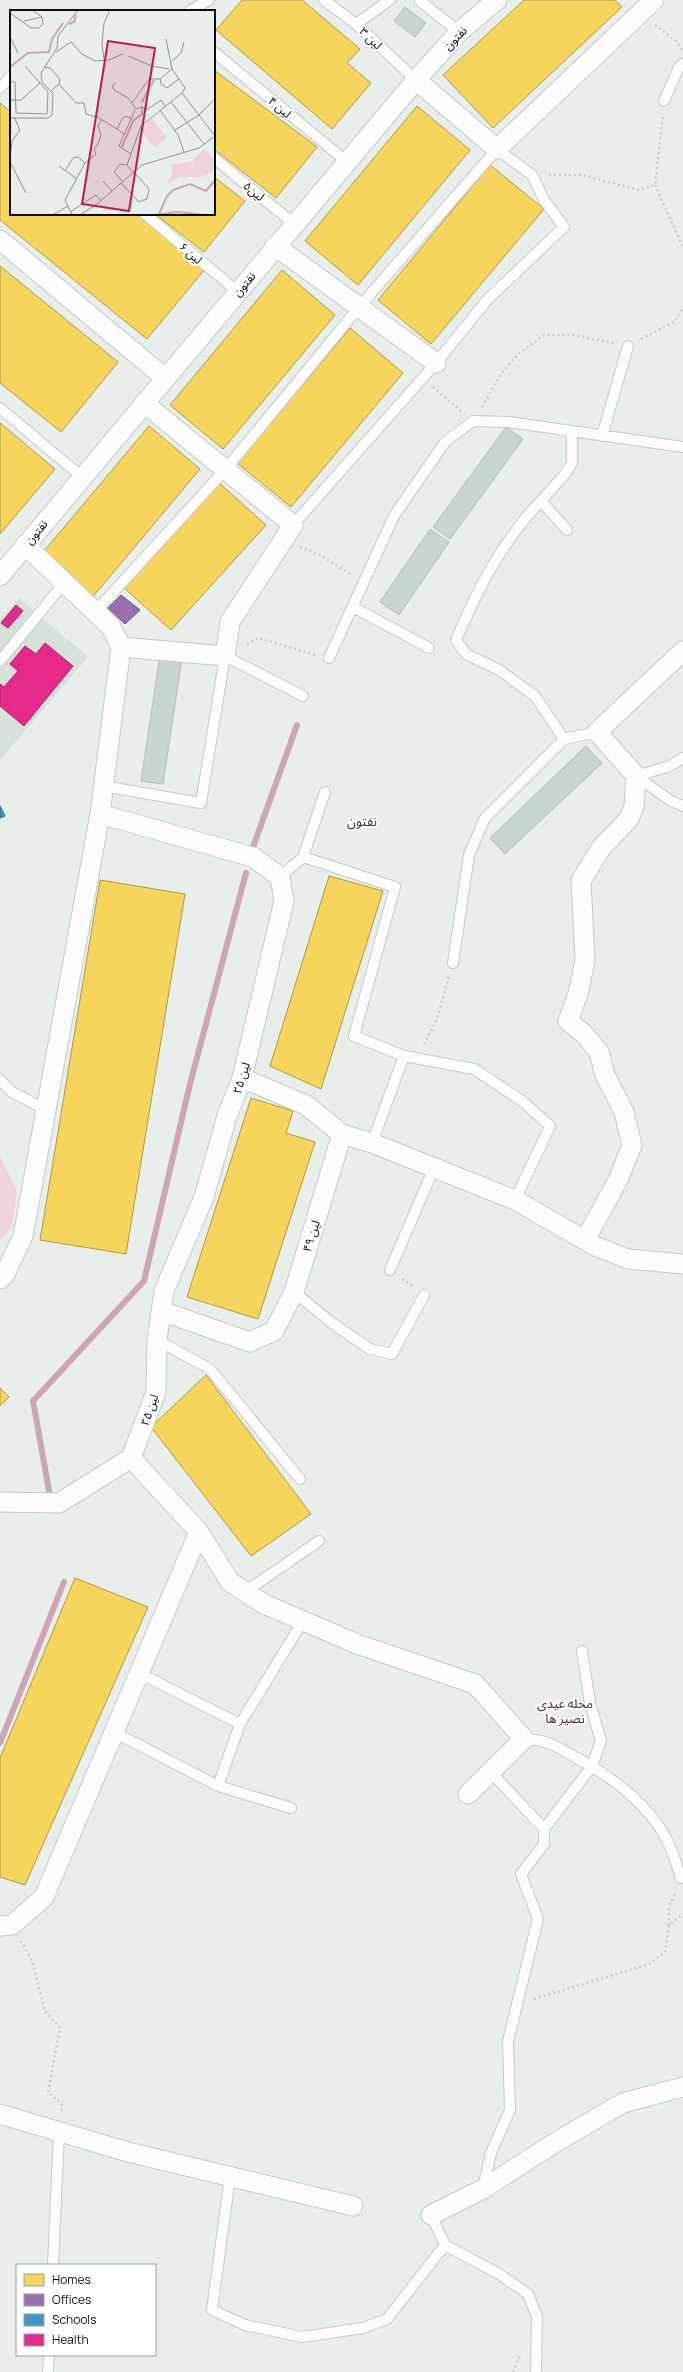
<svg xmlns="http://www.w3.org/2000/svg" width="683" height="2372" font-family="Manrope,'Noto Sans Arabic',sans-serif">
  <rect width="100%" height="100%" fill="#e8eeea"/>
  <!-- built -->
  <path fill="#d6e1d9" d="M19 598 88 657 0 760V620Z"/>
  <!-- green -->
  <path fill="#f0d1de" d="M0 1157 17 1191 12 1227 0 1240Z"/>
  <!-- homes -->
  <path fill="#f6d55c" stroke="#af9944" d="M242 0H302L360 49 347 63 371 83 332 129 216 30Z
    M524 0H615L622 7 493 128 443 75Z
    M214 70 317 147 276 198 214 149Z
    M0 103 11 112V214H137L205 269 147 339 0 220Z
    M417 106 470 150 358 285 305 241Z
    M490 165 544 209 431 344 378 300Z
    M214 177 245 201 204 252 155 214H214Z
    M0 266 118 362 61 432 0 383Z
    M282 270 335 315 223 449 170 405Z
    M350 328 403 373 291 507 237 463Z
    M0 423 55 469 0 534Z
    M149 426 200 469 91 599 40 556Z
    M219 483 266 525 171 630 124 588Z
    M329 876 383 891 321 1089 270 1066Z
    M100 880 185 894 126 1254 40 1240Z
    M251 1098 293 1111 286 1133 315 1142 258 1319 187 1297Z
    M206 1375 311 1514 251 1556 151 1427Z
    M0 1388 9 1397 0 1406Z
    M75 1578 148 1607 25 1885 0 1877V1758Z"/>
  <!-- offices -->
  <path fill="#9970ab" stroke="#6e527b" d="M121 595 140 610 125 624 108 608Z"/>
  <!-- schools -->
  <path fill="#4393c3" stroke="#326b8c" d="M0 806 5 816 0 818Z"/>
  <!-- health -->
  <path fill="#e7298a" stroke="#a52164" d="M16 605 23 611 8 628 1 623Z
    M45 643 73 666 24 726 0 706V684L4 687 18 671 10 664 25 646 36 654Z"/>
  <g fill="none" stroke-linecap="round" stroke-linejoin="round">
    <!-- stream -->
    <path stroke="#cda5b6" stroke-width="6" d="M252 850 297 725
      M50 1496 33 1401 144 1281 190 1084 246 873
      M0 1743 64 1582"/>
  </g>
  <!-- building -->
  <path fill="#c8d6cd" stroke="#b7bbb8" d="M405 7 426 23 415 37 394 21Z
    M506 427 523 439 450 539 433 527Z
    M430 529 449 542 399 615 380 602Z
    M160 655 182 658 163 784 141 781Z
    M586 746 602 763 505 854 490 838Z"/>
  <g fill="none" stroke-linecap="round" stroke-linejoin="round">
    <defs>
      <path id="service" d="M324 0 356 24 416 80
        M419 0 459 32
        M190 11 209 0
        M356 24 390 0
        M214 52 346 161
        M0 88 11 76
        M664 101 679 67 683 64
        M214 158 294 224
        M145 214 237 291
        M0 408 82 477
        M602 436 628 346
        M541 501C502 541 478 589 456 640L466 654 499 670 535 696 564 739
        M567 530 541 501 565 474 572 463V432
        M353 607 429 648
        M95 612 225 470 360 306 497 149 532 175 544 200 564 227 487 300 436 363 293 525
        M329 658 394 516 445 442 473 421 509 422 683 447
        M0 661 64 583
        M636 776 671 801 683 806
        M636 776 670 766 683 758
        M103 786 201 803 225 656 303 696
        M303 857 325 792
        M280 877 303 857 395 887 354 1036 404 1056 372 1143
        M453 963 469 855 485 818 564 739 597 732
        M404 1056 474 1069 521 1100 550 1126 515 1200
        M0 1080 12 1092 46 1110
        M390 1270 434 1168
        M294 1292 332 1323 370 1349 392 1354 424 1295
        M157 1340 210 1369 300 1479
        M245 1592 319 1541
        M139 1673 240 1724
        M114 1732 218 1786 291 1808
        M524 1739C549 1740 555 1746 577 1758 612 1777 651 1806 669 1844 674 1855 677 1867 681 1878
        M491 1772 544 1829 592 1766 601 1741 590 1703 582 1651
        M218 1786 240 1724 303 1621
        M230 2177 212 2310 245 2325 302 2337 363 2328 387 2319 445 2245
        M483 2188 491 2153 510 2110 508 2041 538 1919 521 1874 544 1844V1829
        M431 2215 445 2245 499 2274 528 2294 537 2317 536 2372
        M53 2265 59 2132
        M48 2372 49 2355"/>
      <path id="minor" d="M416 80 497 149 654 0
        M0 240 165 378
        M275 246 436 363
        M0 576 416 80 459 32 497 0
        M121 647 225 656 230 622 293 525 144 403
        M100 814 253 857 280 877 284 901 242 1078 227 1116 204 1197 164 1291 157 1340 156 1392 131 1458
        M342 1134 372 1143 515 1200 595 1246 628 1259 683 1264
        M585 1240 618 1180 632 1145 624 1112 605 1075 599 1052 584 1034 568 1021 578 994 585 961 581 881 601 848 628 820 634 807 636 776 597 732 683 651
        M0 1279 5 1274 23 1236 100 814 121 647 111 627 25 545
        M161 1311 250 1342 274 1331 294 1292 342 1134 306 1105 242 1078
        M0 1502 59 1503 131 1458 199 1532 230 1582 264 1604 357 1644 475 1684 524 1739 468 1794
        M0 1926 12 1925 44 1897 199 1532
        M0 2114 128 2152 353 2206
        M431 2215 483 2189 556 2142 623 2103 683 2087"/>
    </defs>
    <!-- service casing -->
    <use href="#service" stroke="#c6cac7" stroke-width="12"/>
    <!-- minor casing -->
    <use href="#minor" stroke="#c6cac7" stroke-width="21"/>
    <!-- path -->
    <path stroke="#cbcdcc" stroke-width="2.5" stroke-dasharray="2 3" stroke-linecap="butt" d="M655 25 676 41 682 50
      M549 175H582L639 190 655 185 663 116
      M655 185 683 247
      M641 339 674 322 683 308
      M433 387 461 411
      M482 407 501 374 519 353 544 335H573L614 343
      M300 547 320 555 352 575
      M247 644 258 638 316 655
      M424 1044 437 1019 449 976
      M402 1279 413 1286
      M669 1925V1907L676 1891
      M21 1941 32 1961 45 2011 60 2028 48 2092 62 2105 61 2113
      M534 1999 649 1964 665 1952 669 1925 683 1914
      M513 2372 521 2354"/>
    <!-- service -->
    <use href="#service" stroke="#fcfcfc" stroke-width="10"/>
    <!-- minor -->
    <use href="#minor" stroke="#fcfcfc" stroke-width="19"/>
  </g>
  <g text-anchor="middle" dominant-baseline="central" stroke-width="4" stroke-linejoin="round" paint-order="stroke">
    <!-- street labels -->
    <g font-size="12" fill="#0a0d0b" stroke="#fff">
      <text transform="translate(371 38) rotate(43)">لین ۳</text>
      <text transform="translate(455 38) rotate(-46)">نفتون</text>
      <text transform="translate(280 107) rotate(40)">لین ۴</text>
      <text transform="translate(254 191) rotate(39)">لین۵</text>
      <text transform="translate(191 253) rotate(40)">لین ۶</text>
      <text transform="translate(244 284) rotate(-50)">نفتون</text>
      <text transform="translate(36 532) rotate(-50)">نفتون</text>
      <text transform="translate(241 1078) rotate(-73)">لین ۲۵</text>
      <text transform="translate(311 1236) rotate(-73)">لین ۴۹</text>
      <text transform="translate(149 1410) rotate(-71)">لین ۲۵</text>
    </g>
    <!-- neighbourhood labels -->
    <g font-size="13" fill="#58193b" stroke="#fff">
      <text x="362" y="821">نفتون</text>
      <text x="565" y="1703">محله عیدی<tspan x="565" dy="15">نصیر ها</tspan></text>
    </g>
  </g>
  <!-- overview -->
  <g transform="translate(10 10)">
    <rect width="205" height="205" fill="#e8eeea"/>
    <path d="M142 108 157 128 144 137 130 119ZM194 139 205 150 202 162 192 167H169L159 174 157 171 163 164 161 155 182 151 184 159 183 150Z" fill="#f0d1de"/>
    <path fill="none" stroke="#cda5b6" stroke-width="2" d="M59 14 64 12 66 5M0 57 18 43 39 42 42 29 53 13M132 92 144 70M112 137 123 111 132 104V98M149 204 157 186 163 180 180 174 196 181 205 170M145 205 167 202 195 205"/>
    <path fill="none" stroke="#8f9491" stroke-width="1" d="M22 0 32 7M0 3 21 18H29L33 14 32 7 14 11M0 27 8 43M156 29 162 59M46 42 61 32 72 44 85 51 99 50 113 44M118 46 142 56 159 59M94 50 92 34 94 13 100 0M162 51 171 43 174 32M34 57 40 58 50 69 49 74 41 81M150 69 162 59 175 78 172 83M0 71 5 72 6 103 37 104 38 82 15 56M106 73 102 76 104 80 118 88 126 99 131 97 138 99 151 90 155 96M49 74 66 93H74L76 104 89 108 107 119M0 90H11L30 73M161 92 194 134M122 93 139 69H150L151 74 157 78 169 69M150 100 168 125 174 142M0 108H38L42 105 43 84 32 72 31 63 47 38 48 26 68 0M165 120 189 105 205 89M114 124 107 119 112 109 116 106 122 109M121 144 109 136 125 100M0 149 2 131 10 120 4 107M0 152 16 183M49 156 67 169M55 161 63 148 68 147 75 153M123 163 117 155 131 116 172 83 205 126M93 171 102 181M113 172 104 162 110 154 117 155M111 173 129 192 137 189 139 179 124 162M60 202 86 185 91 191M43 205 58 196M62 205 55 190 75 153 86 144 84 139 88 134 91 125 88 116 92 109M70 205 87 194 132 155 189 138 205 126"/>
    <path fill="#c2185b" fill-opacity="0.15" stroke="#c2185b" stroke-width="2" d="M98 31 145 38 119 201 72 194Z"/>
    <rect width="205" height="205" fill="none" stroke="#0a0d0b" stroke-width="2"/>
  </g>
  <!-- legend -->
  <rect x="16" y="2264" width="140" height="92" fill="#ffffff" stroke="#9d9e9d"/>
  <rect x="24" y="2274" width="20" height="12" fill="#f6d55c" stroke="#9d9e9d"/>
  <text x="52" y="2284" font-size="12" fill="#0a0d0b">Homes</text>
  <rect x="24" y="2294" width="20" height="12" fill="#9970ab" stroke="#9d9e9d"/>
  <text x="52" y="2304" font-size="12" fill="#0a0d0b">Offices</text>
  <rect x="24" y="2314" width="20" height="12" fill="#4393c3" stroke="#9d9e9d"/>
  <text x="52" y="2324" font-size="12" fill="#0a0d0b">Schools</text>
  <rect x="24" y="2334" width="20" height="12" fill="#e7298a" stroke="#9d9e9d"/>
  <text x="52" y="2344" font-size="12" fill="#0a0d0b">Health</text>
</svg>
